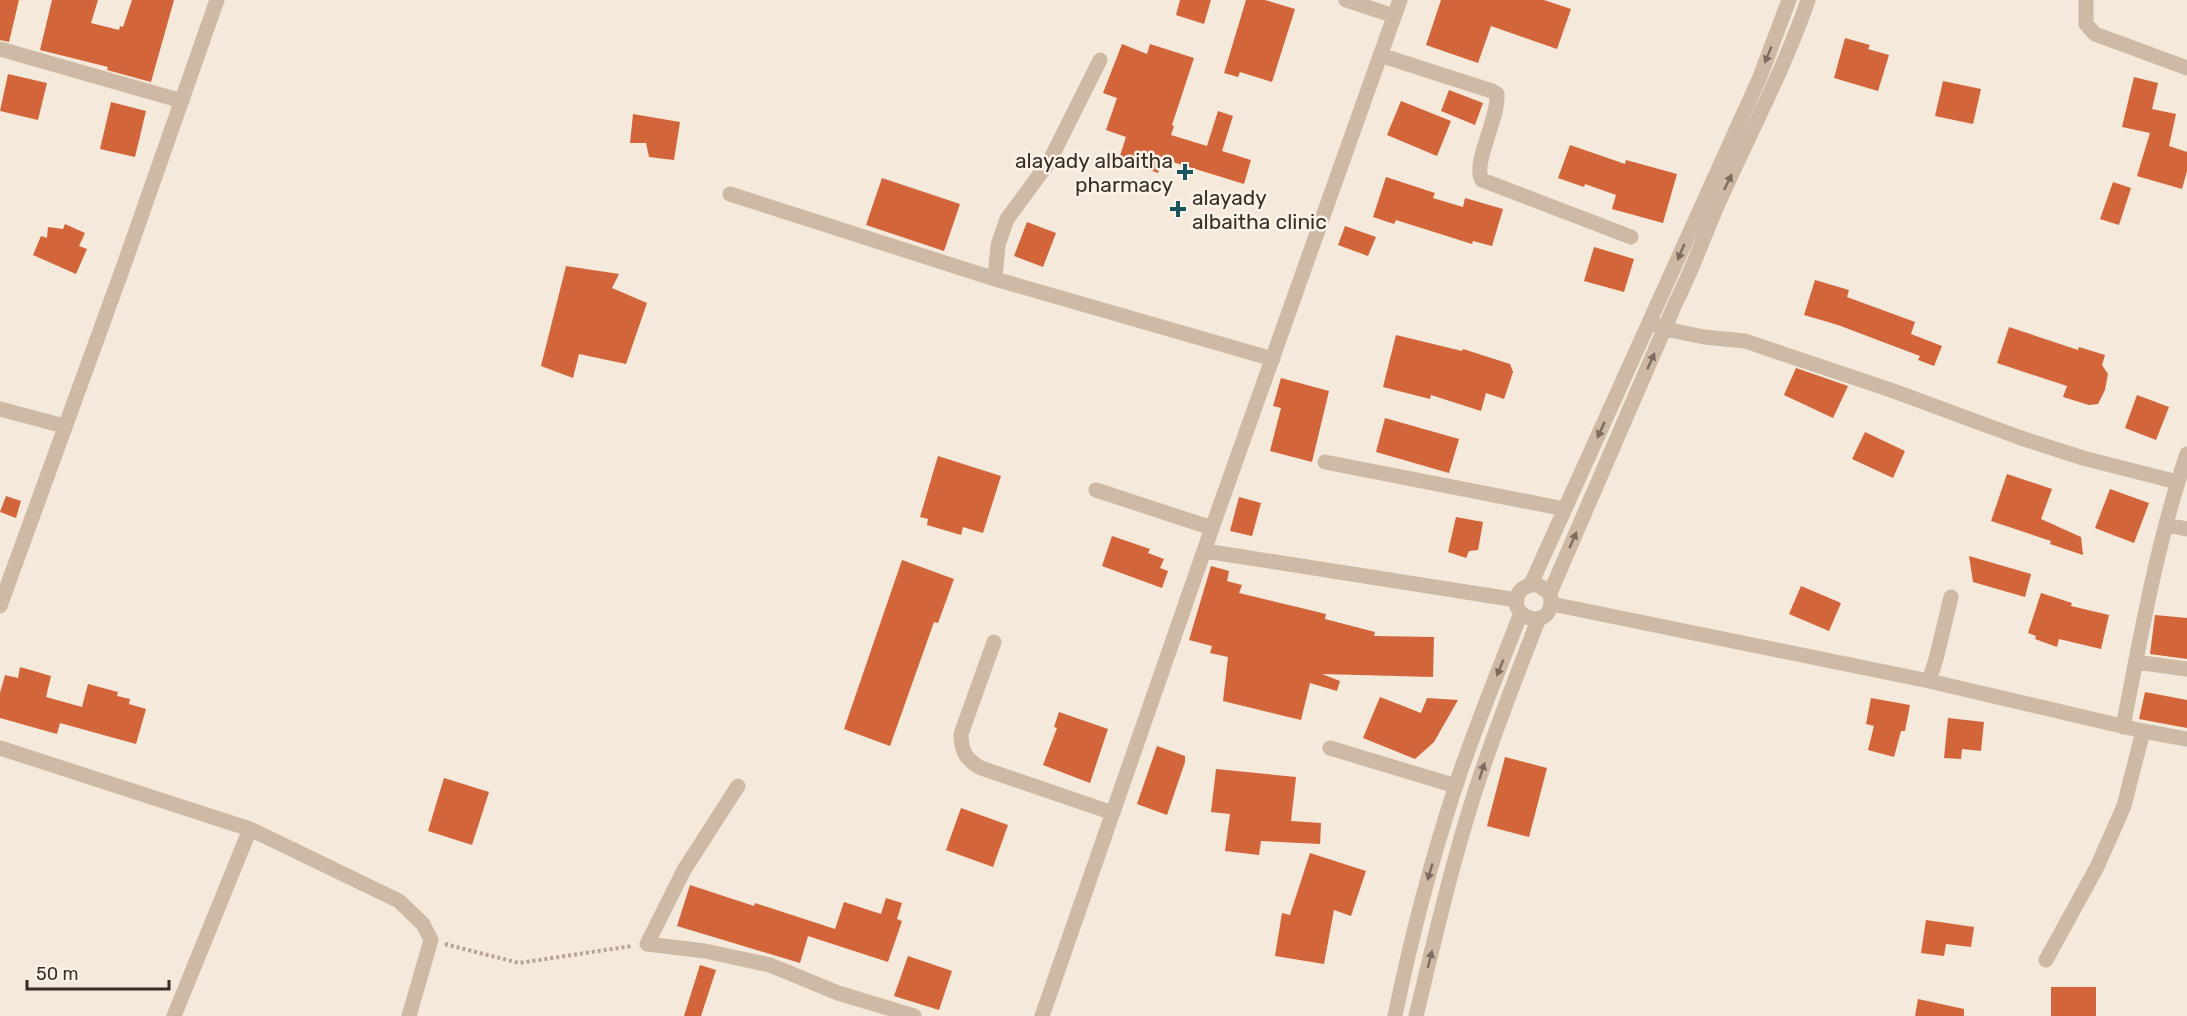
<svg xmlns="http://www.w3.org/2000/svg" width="2187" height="1016" font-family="Rubik,sans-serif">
  <rect width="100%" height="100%" fill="#f4e9da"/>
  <!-- building -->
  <path fill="#d2653a" d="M0 0H19L9 42 0 40Z
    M52 0H98L91 23 119 30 120 26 123 27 132 0H174L151 82 107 70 108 67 40 50Z
    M1180 0H1211L1204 24 1176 15Z
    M1246 0H1265L1295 9 1272 82 1240 72 1238 77 1224 73Z
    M1441 0H1544L1571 9 1557 49 1491 26 1478 63 1426 45Z
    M1845 38 1870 45 1868 49 1889 55 1878 91 1834 78Z
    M1122 44 1147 54 1150 44 1194 58 1172 125 1174 126 1171 135 1207 146 1218 111 1233 116 1222 151 1251 160 1244 184 1163 159 1158 173 1119 159 1126 137 1106 130 1117 98 1103 93Z
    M8 74 47 83 38 120 0 111Z
    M2134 77 2158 83 2152 109 2176 114 2169 146 2187 152V171L2182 189 2137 176 2150 133 2122 127Z
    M1943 81 1981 89 1973 124 1935 116Z
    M1449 90 1483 103 1475 125 1441 111Z
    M1401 101 1451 121 1437 156 1387 135Z
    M111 102 146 111 135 157 100 149Z
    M633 114 680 122 674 160 649 157 646 143H630Z
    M1570 145 1625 164 1626 160 1677 174 1663 223 1612 209 1616 195 1585 184 1584 187 1558 178Z
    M1386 177 1435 193 1433 198 1463 207 1465 198 1503 209 1492 246 1473 241 1472 244 1396 220 1394 224 1373 217Z
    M882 178 960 204 944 251 866 225Z
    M2113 182 2131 188 2119 225 2100 219Z
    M1027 222 1056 233 1043 267 1014 256Z
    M65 224 85 233 79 246 87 249 76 274 33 255 41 236 47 238 48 227 63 229Z
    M1345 226 1376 237 1368 256 1338 245Z
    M1594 247 1634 259 1624 292 1584 281Z
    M566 266 619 274 612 288 647 303 626 364 579 354 573 378 541 366Z
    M1815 280 1849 290 1847 297 1915 322 1911 334 1942 346 1934 366 1918 360 1920 356 1838 325 1804 315Z
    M2009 327 2078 350 2079 347 2105 355 2102 365 2108 374 2105 390 2098 404 2089 405 2063 397 2067 386 1997 363Z
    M1396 335 1462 351 1463 349 1510 364 1513 372 1504 399 1486 393 1481 411 1431 395 1430 399 1383 387Z
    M1796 368 1848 386 1833 418 1784 395Z
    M1281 378 1329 391 1312 462 1270 451 1281 408 1273 406Z
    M2137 395 2169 407 2156 440 2125 428Z
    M1385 418 1459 439 1449 473 1376 452Z
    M1865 432 1905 451 1893 478 1852 459Z
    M938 456 1001 476 983 533 963 527 961 535 927 525 928 519 920 517Z
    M2007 474 2052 489 2041 519 2081 537 2083 555 2050 544 2051 541 1991 521Z
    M2110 489 2149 503 2134 543 2095 528Z
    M6 496 21 501 16 518 0 512Z
    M1239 497 1261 503 1252 536 1230 531Z
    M1456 517 1483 522 1478 550 1469 551 1466 558 1448 552Z
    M1112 536 1150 549 1148 553 1164 559 1160 568 1168 571 1162 588 1102 566Z
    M1969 556 2031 574 2025 597 1973 582Z
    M902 560 954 579 938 623 934 622 890 746 844 729Z
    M1211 566 1229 571 1227 581 1242 585 1239 593 1326 614 1325 619 1375 632 1374 636 1434 637 1433 677 1322 674 1340 681 1337 691 1310 683 1301 720 1223 701 1228 657 1210 653 1212 646 1189 640Z
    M1801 586 1841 603 1829 631 1789 614Z
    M2041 593 2072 603 2071 606 2109 615 2101 649 2059 639 2057 647 2035 639 2036 636 2028 633Z
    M2155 615 2187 618V659L2150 654Z
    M20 667 51 676 46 697 82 707 88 684 118 692 117 696 130 699 129 704 146 709 136 744 60 723 57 734 0 718V693L5 675 18 678Z
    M2145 692 2187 700V728L2139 719Z
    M1380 697 1421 713 1427 698 1458 700 1434 742 1415 759 1363 738Z
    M1871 698 1910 705 1905 731H1901L1894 757 1868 750 1874 726 1866 724Z
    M1059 712 1108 729 1090 783 1043 765 1057 728 1054 727Z
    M1948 718 1984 722 1981 751 1962 749 1961 759 1944 758Z
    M1157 746 1185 756V762L1167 815 1137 804Z
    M1505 757 1547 768 1529 837 1487 826Z
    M1216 769 1296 777 1291 821 1321 823 1320 844 1261 841 1259 855 1225 851 1230 814 1211 812Z
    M444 778 489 792 472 845 428 831Z
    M961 808 1008 825 993 867 946 850Z
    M1310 853 1366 871 1351 916 1334 910 1324 964 1275 956 1282 913 1290 915Z
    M690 885 754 906 755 903 835 929 844 902 881 914 886 898 902 903 897 919 902 921 888 962 808 936 800 963 677 926Z
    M1926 920 1974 927 1971 947 1946 944 1944 956 1921 953Z
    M908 956 952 971 939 1010 894 996Z
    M700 965 716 970 701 1016H684Z
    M2051 987H2096V1016H2051Z
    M1918 999 1964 1009V1016H1915Z"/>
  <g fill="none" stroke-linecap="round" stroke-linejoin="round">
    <!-- path -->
    <path stroke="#b9a38e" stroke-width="4" stroke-dasharray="3 3" stroke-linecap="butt" d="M445 944 519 963 632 946"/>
    <!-- street -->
    <path stroke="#cdb9a4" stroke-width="15" d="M1346 0 1394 16
      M2086 0V24L2095 34 2187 68
      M0 49 182 101
      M1380 55 1492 91 1497 94C1499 118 1472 164 1482 180L1631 237
      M730 194 995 279 1273 359
      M995 279 998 245 1007 219 1049 162 1100 60
      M1656 325 1665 329 1704 337 1745 341 1888 389 2021 438 2083 458 2177 482
      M0 409 64 426
      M1325 462 1565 509
      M1096 490 1212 528
      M2167 525 2187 529
      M1205 551 1517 600
      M1531 584 1760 77 1789 0
      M1550 593 1538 585C1530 584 1523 586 1518 594 1506 620 1558 634 1550 593L1676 302C1694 267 1706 229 1723 193 1752 129 1785 67 1808 0
      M1552 604 1929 681 2143 731 2187 739
      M0 606 124 265 217 0
      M994 642 961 734C961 751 966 760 981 768L1113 813
      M2136 662 2187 669
      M1929 681 1936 659 1951 597
      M2123 727C2141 635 2157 542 2187 454
      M0 748 250 829 174 1016
      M1330 748 1456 786
      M738 786 684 870 647 944 705 951 770 965 838 993 914 1016
      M250 829 399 901 423 924 431 940 409 1016
      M2046 960 2097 867 2124 806 2143 731
      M1042 1016 1212 528 1400 0
      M1395 1016C1411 938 1431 861 1456 785 1475 727 1499 670 1521 613
      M1416 1016C1434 942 1451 867 1474 795 1493 735 1516 677 1539 618"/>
  </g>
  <!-- one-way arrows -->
  <defs><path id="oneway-solid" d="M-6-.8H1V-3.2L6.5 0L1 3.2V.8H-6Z" transform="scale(1.5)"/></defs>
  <g fill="#7b6c5f">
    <use href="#oneway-solid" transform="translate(1768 55) rotate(112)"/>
    <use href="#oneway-solid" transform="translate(1728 182) rotate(-64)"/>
    <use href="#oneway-solid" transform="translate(1681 252) rotate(113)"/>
    <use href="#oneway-solid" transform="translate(1651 361) rotate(-66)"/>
    <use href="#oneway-solid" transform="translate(1601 430) rotate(115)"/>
    <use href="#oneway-solid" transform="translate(1573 540) rotate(-66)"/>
    <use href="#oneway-solid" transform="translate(1500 668) rotate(112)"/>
    <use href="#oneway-solid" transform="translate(1482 771) rotate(-72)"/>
    <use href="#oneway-solid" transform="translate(1430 872) rotate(106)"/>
    <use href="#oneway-solid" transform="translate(1430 959) rotate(-76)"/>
  </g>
  <!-- markers -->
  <g fill="#18565e" stroke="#fbf3e7" stroke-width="2">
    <path d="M1182 163h6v6h6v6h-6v6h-6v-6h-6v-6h6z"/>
    <path d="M1175 200h6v6h6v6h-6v6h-6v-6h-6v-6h6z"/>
  </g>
  <g text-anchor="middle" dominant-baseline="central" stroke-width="5" stroke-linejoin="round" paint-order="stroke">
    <!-- poi labels -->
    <g font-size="21" fill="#382d27" stroke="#fbf3e7" text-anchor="end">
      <text x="1173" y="160">alayady albaitha<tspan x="1173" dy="24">pharmacy</tspan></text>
      <text x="1192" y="197" text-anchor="start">alayady<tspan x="1192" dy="24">albaitha clinic</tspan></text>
    </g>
  </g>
  <!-- scale -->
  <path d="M27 980v9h142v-9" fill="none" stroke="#382d27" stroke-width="3"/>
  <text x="36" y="980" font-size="18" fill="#382d27" stroke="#fbf3e7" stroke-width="4.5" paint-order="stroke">50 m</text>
</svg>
